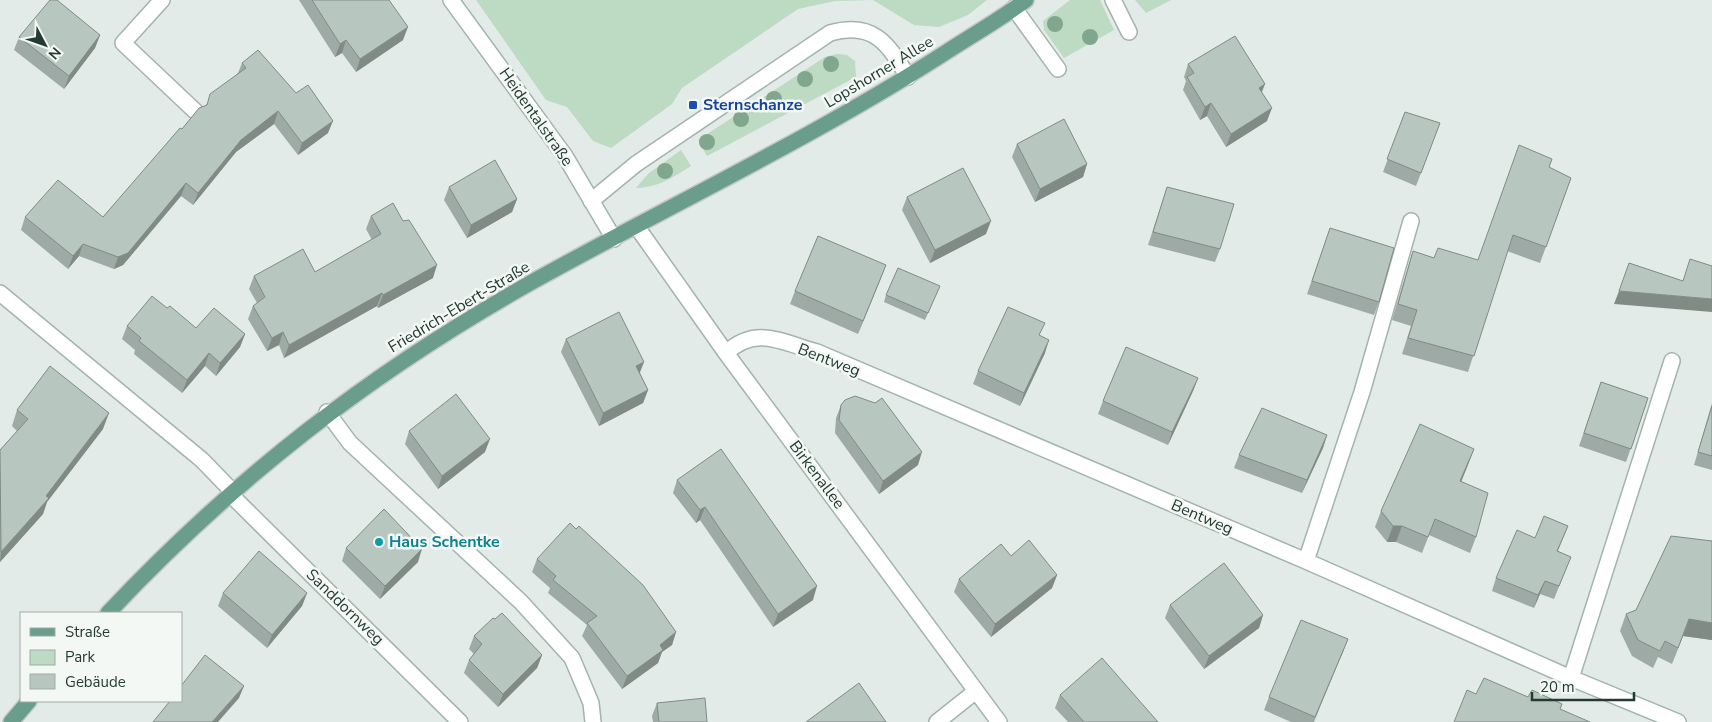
<svg xmlns="http://www.w3.org/2000/svg" width="1712" height="722" font-family="'Nunito Sans',sans-serif">
  <rect width="100%" height="100%" fill="#e2ebe7"/>
  <!-- green -->
  <path fill="#bddac3" d="M476 0H987L968 15 939 27 914 25 873 0 835 1 798 9 682 88 672 104 611 148 593 141 567 107 546 100Z
    M1070 0H1100L1114 30 1064 58 1044 30 1043 21Z
    M1135 0H1171L1146 13Z
    M837 54 847 55 855 61 856 77 707 156 698 140 825 57Z
    M681 150 691 166C674 177 657 188 636 188L648 174Z"/>
  <g fill="none" stroke-linecap="round" stroke-linejoin="round">
    <defs>
      <path id="minor" d="M162 0 123 43 195 111
        M451 0 565 156 614 239
        M1113 0 1129 32
        M1014 8 1058 69
        M591 201 636 164 830 33C873 21 888 43 908 77
        M637 227 726 353 999 722
        M0 293 202 460 232 491
        M726 353C756 325 781 342 817 352L1306 561 1571 678 1678 722
        M327 412 350 443 521 602 572 658 591 703 593 722
        M229 493 460 722
        M1306 561 1362 392 1411 221
        M1571 678 1672 361
        M937 722 976 691"/>
      <path id="major" d="M108 613C235 478 370 373 532 282 672 204 817 136 951 49 976 33 1002 18 1026 0
        M11 722 29 701"/>
    </defs>
    <!-- minor casing -->
    <use href="#minor" stroke="#a5b3ad" stroke-width="18"/>
    <!-- major casing -->
    <use href="#major" stroke="#c2c8c6" stroke-width="18"/>
    <!-- minor -->
    <use href="#minor" stroke="#fff" stroke-width="15"/>
    <!-- major -->
    <use href="#major" stroke="#6b9d8d" stroke-width="15"/>
  </g>
  <!-- trees -->
  <g fill="#81a68e">
    <circle cx="1055" cy="24" r="8"/>
    <circle cx="1090" cy="37" r="8"/>
    <circle cx="831" cy="64" r="8"/>
    <circle cx="805" cy="79" r="8"/>
    <circle cx="774" cy="99" r="8"/>
    <circle cx="741" cy="119" r="8"/>
    <circle cx="707" cy="142" r="8"/>
    <circle cx="665" cy="171" r="8"/>
  </g>
  <!-- wall -->
  <path fill="#9eaaa5" d="M299 0H389L403 40 356 72 342 53 335 57Z
    M100 35 95 48 64 89 14 50 19 37Z
    M242 63 328 133 298 155 274 124 236 152 193 205 181 196 123 265 114 269 79 256 68 269 21 230 25 217H103L182 129 238 73Z
    M1188 64 1262 92 1267 121 1226 147 1207 116 1200 120 1183 90 1186 81 1184 77Z
    M1405 112 1440 123 1416 186 1383 172Z
    M1017 144 1087 164 1083 177 1035 202 1012 157Z
    M1552 159 1549 167 1571 178 1540 263 1507 251 1468 372 1402 354 1411 326 1392 320 1408 267 1413 251 1434 258 1478 260Z
    M449 187 517 199 512 212 467 238 444 200Z
    M1167 187 1220 249 1215 262 1148 245Z
    M907 197 986 234 930 263 902 210Z
    M371 216 433 278 378 308 377 306 284 358 279 345 267 351 248 319 253 306 257 303 249 289 254 276 315 272 372 240 366 229Z
    M1330 228 1379 302 1374 315 1307 294Z
    M881 278 858 334 790 304 795 291Z
    M940 286 925 320 884 302 886 295Z
    M167 308 196 328 245 334 240 347 216 376 205 366 182 393 134 354 135 350 122 339 127 326Z
    M1041 336 1045 353 1020 406 973 384 978 371Z
    M566 339 640 373 648 390 643 403 599 426 561 352Z
    M1198 378 1193 391 1168 445 1098 414 1103 401Z
    M1601 382 1648 398 1626 462 1579 446Z
    M1712 403V470L1694 465Z
    M841 405 918 465 879 494 835 433 836 418Z
    M17 410 103 429 47 502 43 514 0 562V450L17 431 12 426Z
    M409 431 485 452 438 489 405 444Z
    M1327 435 1323 448 1302 493 1234 468 1239 455Z
    M1474 449 1461 481 1476 537 1470 553 1429 535 1422 553 1396 542H1387L1375 527 1381 511Z
    M677 480 813 600 773 627 700 520 696 523 673 493Z
    M1568 526 1558 551 1571 557 1554 599 1540 594 1534 608 1492 591 1496 578 1535 538Z
    M1712 541V640L1683 636 1672 664 1658 657 1653 668 1632 656 1620 631 1626 614 1636 610Z
    M346 548 418 562 380 599 342 561Z
    M1011 556 1057 575 1052 588 991 637 954 592 959 579Z
    M537 559 676 632 672 645 662 652 658 663 622 689 582 636 587 625 548 593 550 588 532 572Z
    M223 593H307L302 606 267 648 218 606Z
    M1170 605 1263 615 1259 628 1204 669 1165 618Z
    M474 636 542 655 537 668 498 707 464 673 469 660 474 654 469 649Z
    M1348 639 1314 722H1291L1264 710 1269 697Z
    M1060 695 1158 722H1068L1055 708Z
    M657 703 707 722H653L652 716Z"/>
  <!-- shaded-wall -->
  <path fill="#818b86" d="M408 27 403 40 356 72 360 59Z
    M100 35 95 48 64 89 69 76Z
    M346 40 342 53 335 57 340 44Z
    M1265 84 1260 97 1259 88Z
    M1211 103 1207 116 1200 120 1205 107Z
    M1272 108 1267 121 1226 147 1231 134Z
    M278 111 274 124 236 152 193 205 198 193 241 140Z
    M333 121 328 133 298 155 302 143Z
    M1087 164 1083 177 1035 202 1040 189Z
    M186 183 181 196 123 265 114 269 118 257Z
    M517 199 512 212 467 238 471 225Z
    M991 221 986 234 930 263 935 250Z
    M83 244 79 256 68 269 73 256Z
    M437 265 433 278 378 308 383 295Z
    M886 265 881 278 858 334 863 321Z
    M1619 291 1712 299V312L1614 304Z
    M382 293 377 306 284 358 289 345Z
    M283 332 279 345 267 351 272 338Z
    M245 334 240 347 216 376 220 363Z
    M1049 340 1045 353 1020 406 1024 393Z
    M209 353 205 366 182 393 187 380Z
    M644 362 639 375 636 366Z
    M1198 378 1193 391 1168 445 1172 432Z
    M648 390 643 403 599 426 603 413Z
    M109 413 103 429 47 502 43 514 0 562 1 552 46 496Z
    M1327 435 1323 448 1302 493 1307 480Z
    M490 439 485 452 438 489 442 476Z
    M1474 449 1468 465 1455 497 1460 481Z
    M922 452 918 465 879 494 883 481Z
    M705 507 700 520 696 523 700 510Z
    M1393 526H1402L1396 542H1387Z
    M422 549 418 562 380 599 385 586Z
    M1057 575 1052 588 991 637 995 624Z
    M1545 581 1540 594 1534 608 1538 595Z
    M817 586 813 600 773 627 778 614Z
    M307 593 302 606 267 648 272 635Z
    M1263 615 1259 628 1204 669 1209 656Z
    M1689 619 1712 623V640L1683 636 1672 664Z
    M676 632 672 645 662 652 658 663 622 689 627 676 660 645Z
    M1348 639 1343 652 1313 722 1315 717Z
    M542 655 537 668 498 707 503 694Z
    M244 686 239 698 218 722H212Z"/>
  <!-- building -->
  <path fill="#b8c6c0" stroke="#818b86" d="M50 0H57L100 35 69 76 19 37Z
    M312 0H389L408 27 360 59 346 40 340 44Z
    M1235 36 1265 84 1259 88 1272 108 1231 134 1211 103 1205 107 1187 77 1194 73 1188 64Z
    M258 50 296 93 308 85 333 121 302 143 278 111 241 140 198 193 186 183 128 253 118 257 83 244 73 256 25 217 58 180 103 217 180 128 182 129 199 108 207 105 210 94 246 68 242 63Z
    M1405 112 1440 123 1421 173 1387 159Z
    M1064 119 1087 164 1040 189 1017 144Z
    M1519 145 1552 159 1549 167 1571 178 1546 247 1513 235 1474 356 1408 338 1417 310 1398 304 1413 251 1434 258 1438 248 1478 260Z
    M495 160 517 199 471 225 449 187Z
    M963 168 991 221 935 250 907 197Z
    M1167 187 1234 204 1220 249 1153 232Z
    M393 203 403 221 409 220 437 265 383 295 382 293 289 345 283 332 272 338 253 306 265 297 254 276 303 249 315 272 381 234 371 216Z
    M1330 228 1394 248 1379 302 1312 281Z
    M818 236 886 265 863 321 795 291Z
    M1690 259 1712 266V299L1619 291 1629 263 1683 281Z
    M898 268 940 286 928 313 886 295Z
    M152 296 167 308 170 306 196 328 214 308 245 334 220 363 209 353 187 380 139 341 141 338 127 326Z
    M1008 307 1045 323 1039 335 1049 340 1024 393 978 371Z
    M619 312 644 362 636 366 648 390 603 413 566 339Z
    M1126 347 1198 378 1172 432 1103 401Z
    M50 366 109 413 46 496 49 498 1 552 0 450 28 419 17 410Z
    M1601 382 1648 398 1631 449 1584 433Z
    M456 394 490 439 442 476 409 431Z
    M855 396 875 403 882 398 922 452 883 481 839 420 841 405 845 400Z
    M1712 406V456L1698 452Z
    M1262 408 1327 435 1307 480 1239 455Z
    M1420 424 1474 449 1460 481 1488 493 1476 537 1435 519 1428 537 1402 526H1393L1381 511Z
    M721 449 817 586 778 614 705 507 700 510 677 480Z
    M384 509 422 549 385 586 346 548Z
    M1544 516 1568 526 1557 551 1571 557 1559 586 1545 581 1538 595 1496 578 1517 530 1535 538Z
    M570 523 576 529 579 526 643 585 676 632 660 645 663 650 627 676 587 623 597 616 553 580 556 576 537 559Z
    M1671 536 1712 541V623L1689 619 1678 648 1665 641 1660 651 1638 640 1626 614 1636 610Z
    M1029 540 1057 575 995 624 959 579 1001 544 1011 556Z
    M259 551 307 593 272 635 223 593Z
    M1224 563 1263 615 1209 656 1170 605Z
    M502 613 542 655 503 694 469 660 482 644 474 636 493 618 495 619Z
    M1301 620 1348 639 1315 717 1269 697Z
    M205 655 244 686 212 722H153L170 701H181V686Z
    M1102 658 1158 722H1084L1060 695Z
    M1484 678 1528 697 1532 690 1562 704 1560 709 1590 722H1454L1467 690 1476 694Z
    M859 683 886 722H806Z
    M705 698 707 722H659L657 703Z"/>
  <!-- markers -->
  <rect fill="#1a4fb4" stroke="#f3f8f5" stroke-width="2" x="688" y="100" width="10" height="10" rx="2.5"/>
  <circle fill="#0f9aa8" stroke="#f3f8f5" stroke-width="2" cx="379" cy="542" r="5"/>
  <g text-anchor="middle" dominant-baseline="central" stroke-width="5" stroke-linejoin="round" paint-order="stroke">
    <!-- street labels -->
    <g font-size="16" fill="#243b33" stroke="#f3f8f5">
      <text transform="translate(879 72) rotate(-31)">Lopshorner Allee</text>
      <text transform="translate(536 117) rotate(55)">Heidentalstraße</text>
      <text transform="translate(459 307) rotate(-31)">Friedrich-Ebert-Straße</text>
      <text transform="translate(829 360) rotate(21)">Bentweg</text>
      <text transform="translate(817 475) rotate(53)">Birkenallee</text>
      <text transform="translate(1202 517) rotate(23)">Bentweg</text>
      <text transform="translate(345 607) rotate(44)">Sanddornweg</text>
    </g>
    <!-- transit labels -->
    <g font-size="16" font-weight="bold" fill="#164399" stroke="#f3f8f5" text-anchor="start">
      <text x="703" y="105">Sternschanze</text>
    </g>
    <!-- culture labels -->
    <g font-size="16" font-weight="bold" fill="#0d838f" stroke="#f3f8f5" text-anchor="start">
      <text x="389" y="542">Haus Schentke</text>
    </g>
  </g>
  <!-- legend -->
  <rect x="20" y="612" width="162" height="90" fill="#f3f8f5" stroke="#a0aca7"/>
  <rect x="30" y="628" width="25" height="8" fill="#6b9d8d" stroke="#a0aca7"/>
  <text x="65" y="637" font-size="15" fill="#243b33">Straße</text>
  <rect x="30" y="650" width="25" height="15" fill="#bddac3" stroke="#a0aca7"/>
  <text x="65" y="662" font-size="15" fill="#243b33">Park</text>
  <rect x="30" y="674" width="25" height="15" fill="#b8c6c0" stroke="#a0aca7"/>
  <text x="65" y="687" font-size="15" fill="#243b33">Gebäude</text>
  <!-- north arrow -->
  <g transform="translate(45 45) rotate(131)" stroke="#f3f8f5" stroke-width="4" paint-order="stroke">
  <path d="M0-4L9 19L0 12L-9 19Z" fill="#243b33"/>
  <text y="-8" font-size="14" font-weight="bold" text-anchor="middle" fill="#243b33">N</text>
  </g>
  <!-- scale -->
  <path d="M1532 692v8h102v-8" fill="none" stroke="#243b33" stroke-width="2.5"/>
  <text x="1540" y="692" font-size="15" fill="#243b33" stroke="#f3f8f5" stroke-width="4" paint-order="stroke">20 m</text>
</svg>
